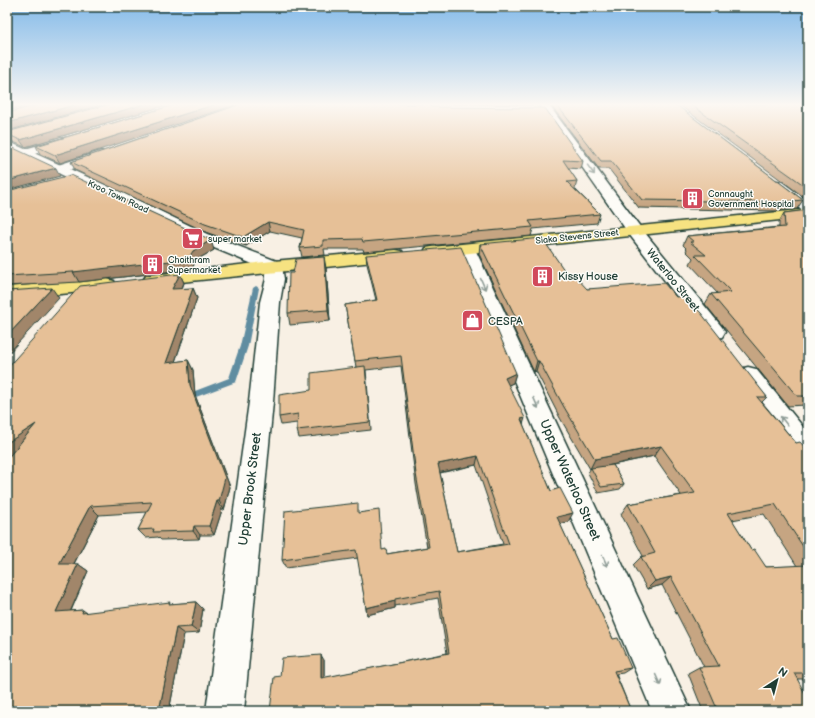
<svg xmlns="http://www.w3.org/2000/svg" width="815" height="718" font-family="'Balsamiq Sans',sans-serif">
  <rect width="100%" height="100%" fill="#f8f0e4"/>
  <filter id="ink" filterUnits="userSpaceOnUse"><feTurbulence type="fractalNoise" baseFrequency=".025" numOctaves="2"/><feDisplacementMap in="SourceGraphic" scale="8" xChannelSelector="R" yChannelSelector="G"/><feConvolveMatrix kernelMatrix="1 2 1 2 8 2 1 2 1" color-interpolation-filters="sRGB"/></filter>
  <g filter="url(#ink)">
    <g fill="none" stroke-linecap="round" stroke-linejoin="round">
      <!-- stream -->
      <path fill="#608da1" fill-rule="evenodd" d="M256 286 259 288 248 346 236 382 188 400H182L181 398 182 396 229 378 240 346 253 288Z"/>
      <defs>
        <path id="minor" d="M538 104H548L641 228 722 327 725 332 722 337 715 339 708 337 629 234Z
          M65 138 69 139 71 141 69 143 25 157 19 153 21 150Z
          M101 151 105 152 107 155 105 158 60 173 54 169 55 166Z
          M777 181 782 182 808 201V212L803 211 772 188 770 185 772 182Z
          M467 244 473 245 475 249 691 711H652L459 249 461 245Z
          M273 261 279 262 282 266 284 279 280 302 273 402 244 711H206L249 402 260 302 266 279 264 266 267 262Z
          M748 367 756 369 808 433V463L799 460 740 381 737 375 740 369Z"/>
        <path id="secondary" d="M7 141 121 192 207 234 279 262 282 266 279 270 273 271 267 270 195 240 111 198 7 149Z"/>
        <path id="primary" d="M808 209V217L432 257 426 256 424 252 426 248 432 247Z
          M396 250 402 251 404 255 402 259 152 285 146 284 143 280 146 276 152 275 273 261Z
          M107 279 114 281 116 285 114 289 7 299V287Z"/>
      </defs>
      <!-- minor casing -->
      <use href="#minor" stroke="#1f3d34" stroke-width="3"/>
      <!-- secondary casing -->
      <use href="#secondary" stroke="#1f3d34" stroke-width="3"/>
      <!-- primary casing -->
      <use href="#primary" stroke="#1f3d34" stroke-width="3"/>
      <!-- minor -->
      <use href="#minor" fill="#fdfcf7" fill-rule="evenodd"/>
      <!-- secondary -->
      <use href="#secondary" fill="#fdfcf7" fill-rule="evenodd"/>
      <!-- primary -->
      <use href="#primary" fill="#f6e281" fill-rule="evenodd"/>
    </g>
    <!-- wall -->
    <path fill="#c6a582" stroke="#1f3d34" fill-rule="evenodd" d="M110 104H170L25 147 9 140 7 137V132Z
      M177 104 60 163 40 154 36 146Z
      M241 104H538L537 105 432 104 431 105 432 107 583 161 581 169 568 168 577 181 575 189 600 214 597 223 533 229 531 236 364 252 363 249H324L325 255 302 257 300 248 302 238 270 231 246 246 208 233 75 170 71 162Z
      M550 104H675L803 200 797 209 775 211 639 208 609 169H599Z
      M678 104H801L808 108V200Z
      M802 104H808V107Z
      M7 191 214 250 196 260 192 269 79 282 7 286Z
      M808 210V407L806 405 788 406 705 304 711 294H718L690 264 693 258 686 251 687 249 683 245 687 236 779 227V222L784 213Z
      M480 244 569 277 587 289 676 297 767 397 762 402 796 443 808 451V679H797L808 711H703L688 673 699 667H704L662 585 647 589 633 565 641 557 643 556 621 514 628 504 681 495 654 456 613 465 624 484 620 489 598 493 588 473 590 469 560 418 536 371 534 372 479 254ZM764 514 797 566 766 567 751 550 732 520Z
      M366 255 516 373 513 383 508 385 523 424 551 491 568 522 560 524 613 639 631 668 623 673 616 674 631 711 280 676 324 660V678L447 653 438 598 395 606V608L367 615 358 558 286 568 282 560 359 513 382 550 387 554 427 547 416 484 401 366 366 370 371 430 299 438 297 430V423L281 425 279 417 311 390 356 367 345 305 376 300 367 264ZM476 465 503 544 457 552 440 473Z
      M326 268 330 321 290 325 288 313Z
      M180 274 184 283 182 289 193 288 197 298 175 362 188 360 193 370 195 395 230 487 224 510H222L214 535H200L199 539 161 540 158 537 146 538 138 530 147 512 99 515 74 564H78L88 571 71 611 83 610 87 613 172 604 196 602 203 609 199 633 184 634 169 711H7Z"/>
    <!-- shaded-wall -->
    <path fill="#a1866a" stroke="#1f3d34" d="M7 104H36L7 111Z
      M78 104H105L7 131V123Z
      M145 104H170L25 147 20 140Z
      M216 104H238L60 163 55 155Z
      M56 168 60 176 7 190V181Z
      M268 222 270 231 246 246 243 237Z
      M211 240 214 250 196 260 192 269 79 282 73 272 193 251Z
      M324 257 326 268 330 321 328 310Z
      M180 274 184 283 176 299 172 289Z
      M52 288 59 298 7 355V336Z
      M193 288 197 298 171 373 166 363Z
      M188 360 193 370 195 395 230 487 224 510 219 501 190 385Z
      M537 361H539L536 371 534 372Z
      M516 373 513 383 502 388 505 378Z
      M525 418 522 428 521 419Z
      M36 424 7 459V443Z
      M661 446 654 456 592 469 591 468 590 469 595 459Z
      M478 456 476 465 437 473 438 464Z
      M217 501 222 510 214 535 209 526Z
      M90 506 99 515 70 571 59 564Z
      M573 513 568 522 553 525 557 517Z
      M194 526 200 535 199 539 193 531Z
      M78 564 88 571 67 619 56 612Z
      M671 577 662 585 647 589 655 581Z
      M395 601V608L367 615 366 608Z
      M196 602 203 609 199 633 191 627Z
      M176 628 184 634 169 711H159Z
      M321 655 324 660V683L321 678Z"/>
    <!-- building -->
    <path fill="#e6c097" stroke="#1f3d34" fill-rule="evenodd" d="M41 104H78L7 123V113Z
      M110 104H145L20 140 7 134V132Z
      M177 104H216L55 155 36 146Z
      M241 104H429L432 107 545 108 583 161 563 160 577 181 567 182 600 214 529 221 533 227 363 242 362 239 323 240V246L300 248 304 230 268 222 243 237 205 224 71 162Z
      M556 104H675L803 200 781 202 642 200 611 161H601Z
      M690 104H801L808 108V188Z
      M7 145 56 168 7 181Z
      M71 175 211 240 193 251 188 259 73 272 7 276V191Z
      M808 210V396H797L711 294 731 292 695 255H706L690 242H694L687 236 785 227 784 213Z
      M542 238 569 277 575 276 587 289 664 283 676 297 684 296 701 313 767 397H757L796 443 800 442 808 451V554L775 504 728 513 751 550 754 549 766 567 808 565V673H794L808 699V711H718L699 667 719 666 671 577 655 581 641 557 655 553 628 504 695 493 661 446 595 459 564 407 539 361H537L480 244Z
      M461 247 516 373 505 378 525 418 521 419 551 491 560 488 573 513 557 517 613 639 618 638 631 668 614 671 631 711H270L274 677 280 676 282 658 321 655V678L449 653 439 591 395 599V601L366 608 356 550 282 560 285 511 358 503V513L379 510 382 550 386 549 387 554 429 547 416 474 401 356 355 361 345 305 377 300 366 255ZM478 456 509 544 457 552 438 464Z
      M324 257 328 310 288 313 289 273H293L296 259Z
      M180 274 172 289 193 288 166 363 188 360 190 385 225 478 219 501H217L209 526H194L193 531 153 532 154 529 138 530 152 502 90 506 59 564H78L56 612 83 610 82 613 170 602 169 604 196 602 191 627 176 628 159 711H7V459L36 424 7 443V368L80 286Z
      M52 288 7 336V291Z
      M365 366 370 422 297 430 298 414 279 417V395L311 390V373Z
      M613 465 624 484 601 487 591 468Z"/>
    <!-- one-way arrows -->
    <defs><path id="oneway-shaft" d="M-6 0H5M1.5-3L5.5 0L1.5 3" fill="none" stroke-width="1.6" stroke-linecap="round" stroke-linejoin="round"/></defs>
    <g stroke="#8e9c96">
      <use href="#oneway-shaft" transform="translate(591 170) rotate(54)"/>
      <use href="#oneway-shaft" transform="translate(483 284) rotate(66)"/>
      <use href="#oneway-shaft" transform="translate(536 403) rotate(66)"/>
      <use href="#oneway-shaft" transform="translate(784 421) rotate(-128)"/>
      <use href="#oneway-shaft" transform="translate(605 561) rotate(66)"/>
      <use href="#oneway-shaft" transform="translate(658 680) rotate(66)"/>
    </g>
  </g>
  <!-- sky -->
  <linearGradient id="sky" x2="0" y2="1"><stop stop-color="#83bae9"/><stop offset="0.51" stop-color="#fcf8f3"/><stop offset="1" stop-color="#fcf8f3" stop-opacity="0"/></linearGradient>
  <rect width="815" height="205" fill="url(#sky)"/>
  <!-- icons -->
  <defs>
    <symbol id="building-square" viewBox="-11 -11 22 22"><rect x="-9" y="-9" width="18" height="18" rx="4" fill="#d1495b" stroke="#fdfcf7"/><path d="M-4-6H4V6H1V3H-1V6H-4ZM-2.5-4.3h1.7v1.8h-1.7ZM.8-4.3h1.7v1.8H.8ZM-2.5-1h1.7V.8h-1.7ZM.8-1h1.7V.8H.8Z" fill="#fff"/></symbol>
    <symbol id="supermarket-square" viewBox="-11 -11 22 22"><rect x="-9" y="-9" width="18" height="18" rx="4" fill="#d1495b" stroke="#fdfcf7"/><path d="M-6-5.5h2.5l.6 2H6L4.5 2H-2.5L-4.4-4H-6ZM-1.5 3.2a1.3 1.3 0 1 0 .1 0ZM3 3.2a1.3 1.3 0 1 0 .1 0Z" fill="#fff"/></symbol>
    <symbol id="shop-square" viewBox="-11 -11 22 22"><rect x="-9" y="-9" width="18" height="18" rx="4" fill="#d1495b" stroke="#fdfcf7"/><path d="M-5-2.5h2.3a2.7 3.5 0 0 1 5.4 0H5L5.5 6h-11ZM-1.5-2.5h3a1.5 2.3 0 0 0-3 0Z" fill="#fff"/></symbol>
  </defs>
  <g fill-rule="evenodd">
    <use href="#building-square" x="680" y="186" width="25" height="25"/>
    <use href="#supermarket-square" x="180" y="226" width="25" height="25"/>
    <use href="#building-square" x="140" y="252" width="25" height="25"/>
    <use href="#building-square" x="530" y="264" width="25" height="25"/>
    <use href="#shop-square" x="460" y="308" width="25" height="25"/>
  </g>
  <g text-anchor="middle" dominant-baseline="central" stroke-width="3" stroke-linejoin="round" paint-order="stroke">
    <!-- far-poi labels -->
    <g font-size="9" fill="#1f3d34" stroke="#fdfcf7" text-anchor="start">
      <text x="708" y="194">Connaught<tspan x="708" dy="10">Government Hospital</tspan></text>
      <text x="208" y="239">super market</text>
      <text x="168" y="260">Choithram<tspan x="168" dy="10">Supermarket</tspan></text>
    </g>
    <!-- far-street labels -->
    <g font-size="9" fill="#1f3d34" stroke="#fdfcf7">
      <text transform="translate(118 197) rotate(25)">Kroo Town Road</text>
      <text transform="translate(577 237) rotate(-6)">Siaka Stevens Street</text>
    </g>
    <!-- poi labels -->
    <g font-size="11" fill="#1f3d34" stroke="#fdfcf7" text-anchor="start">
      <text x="558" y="276">Kissy House</text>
      <text x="488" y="321">CESPA</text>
    </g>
    <!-- street labels -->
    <g font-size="11" fill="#1f3d34" stroke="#fdfcf7">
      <text transform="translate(673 280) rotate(51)">Waterloo Street</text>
    </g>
    <!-- near-street labels -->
    <g font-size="13" fill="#1f3d34" stroke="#fdfcf7">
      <text transform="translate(570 480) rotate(66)">Upper Waterloo Street</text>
      <text transform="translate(250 489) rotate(-83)">Upper Brook Street</text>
    </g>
  </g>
  <!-- margin -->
  <rect width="815" height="718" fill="none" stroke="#fdfcf7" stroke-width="24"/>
  <rect x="12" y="12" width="791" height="694" fill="none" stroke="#1f3d34" stroke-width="1.5" filter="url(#ink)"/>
  <!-- north arrow -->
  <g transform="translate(777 680) rotate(36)" stroke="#fdfcf7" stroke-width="3" paint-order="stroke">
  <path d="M0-3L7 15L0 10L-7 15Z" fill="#1f3d34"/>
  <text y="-6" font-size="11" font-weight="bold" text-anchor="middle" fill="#1f3d34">N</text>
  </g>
</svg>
